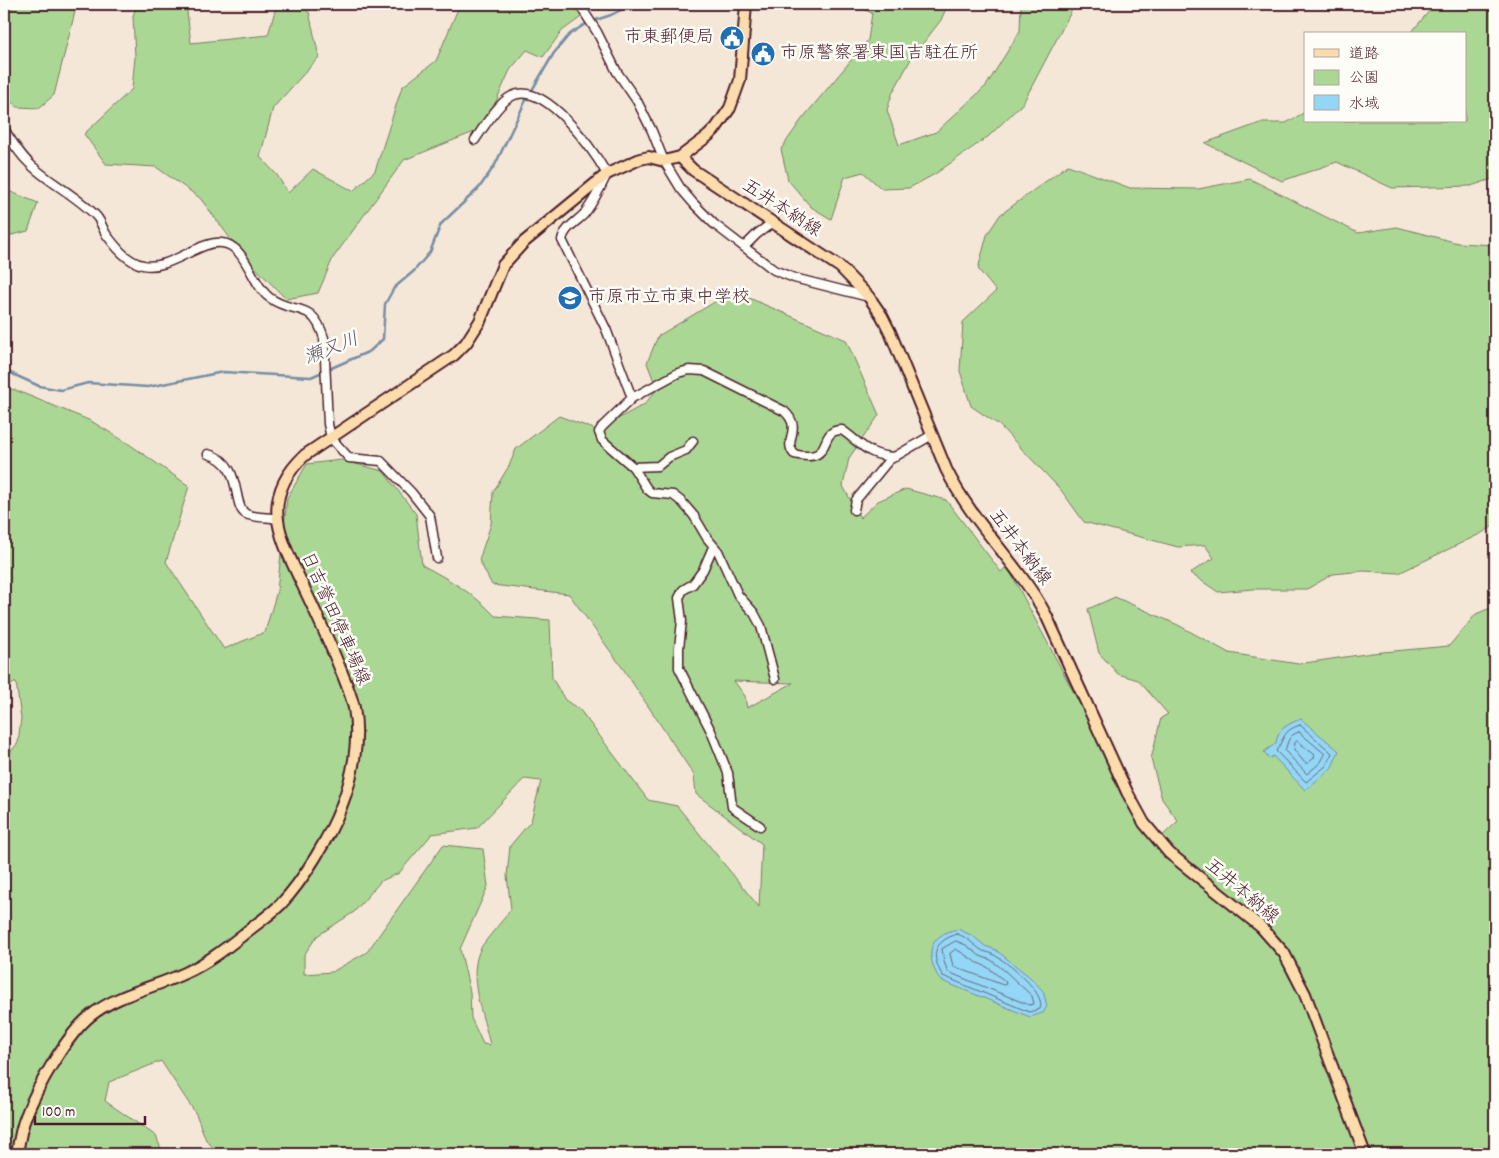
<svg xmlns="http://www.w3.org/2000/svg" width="1499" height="1158" font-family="Dekko,'Klee One',sans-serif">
  <rect width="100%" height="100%" fill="#f4e7d8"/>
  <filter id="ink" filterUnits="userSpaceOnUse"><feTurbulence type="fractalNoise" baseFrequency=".02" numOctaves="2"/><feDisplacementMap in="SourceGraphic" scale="10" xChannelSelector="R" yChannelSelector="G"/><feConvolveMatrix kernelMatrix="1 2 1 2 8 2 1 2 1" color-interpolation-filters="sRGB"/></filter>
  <g filter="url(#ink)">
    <!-- green -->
    <path fill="#abd795" stroke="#7a7b60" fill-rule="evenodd" d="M4 4H77L54 95 39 108 17 107 4 95Z
      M137 4H186L191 43 268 35 277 4H293L309 12 319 57 273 108 260 157 277 175 288 193 313 169 353 191 375 171 402 87 436 61 460 4H599L562 31 543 57 527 50 510 70 484 128 404 160 333 258 318 293 286 299 242 254 200 198 156 167 106 164 84 134 132 89 135 57 133 16Z
      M852 4H948L941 20 911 59 892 94 887 110 899 145 936 132 986 86 1020 31 1021 4H1087L1072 10 1023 103 989 136 935 174 909 188 882 189 863 172 845 177 831 219 811 207 788 180 781 149 802 119 868 40 872 13Z
      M1435 4H1495V178L1471 186 1392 188 1337 162 1282 181 1205 143 1260 123H1286L1305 112V121H1465V34H1410Z
      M1068 165 1130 188 1198 189 1250 179 1358 233 1397 227 1458 243 1495 245V525L1480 534 1399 573 1363 571 1333 574 1307 589H1253L1218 592 1190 573 1214 558 1205 545 1178 547 1084 522 1061 490 999 425 971 406 960 371 963 322 996 291 978 269 987 235 1000 215Z
      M4 189 38 203 28 231 4 237Z
      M733 291 846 340 879 415 849 458 843 486 860 518 878 501 906 489 946 500 1001 572 1007 566 1154 844 1178 821 1162 799 1151 759 1161 718 1168 714 1138 680 1118 674 1099 653 1088 609 1115 597 1178 625 1229 653 1298 664 1372 653 1449 646 1476 614 1495 606V1154H219L206 1140 196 1114 161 1061 109 1082 105 1101 156 1136 163 1154H4V757L7 756 18 743 21 718 16 682 4 689V388L15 390 91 421 129 444 189 486 166 562 224 649 265 632 277 591 287 498 307 464 341 460 383 471 416 514 422 565C448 579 475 594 495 616L550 620 552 678 565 700 580 710 648 800 677 806 759 907 762 844 696 794 694 775 624 670 569 594 492 585 479 560 491 524 493 492 509 466 516 449 559 416 602 432 614 421 645 404 657 389 647 363 658 336ZM734 681 792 683H793L747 708 745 696ZM524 779 541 781 531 821 510 846 507 876 511 909C502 922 491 933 482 946 465 975 484 1016 490 1045L483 1044 471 1018 470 992 460 949 488 886 483 849 443 845 367 952 332 972 304 974V955L317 936 354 912 381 881 399 873 432 834 477 828Z"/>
    <!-- water -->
    <path fill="#93d6f5" stroke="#768da4" d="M1301 719 1339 751 1331 769 1305 790 1273 756 1269 759 1264 752 1276 743C1278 728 1288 724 1301 719Z
      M958 929 973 936 985 946 996 950 1031 978 1043 991 1047 1006 1043 1013 1030 1017 940 980C925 956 927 935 958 929Z"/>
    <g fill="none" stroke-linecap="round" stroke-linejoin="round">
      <!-- shore -->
      <path stroke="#67687c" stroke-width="1" d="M1300 725 1332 753 1326 766 1306 782 1276 751C1285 738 1282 731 1300 725Z
        M1299 732 1325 754 1321 762 1307 774 1285 751C1288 742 1288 735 1299 732Z
        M1297 741 1315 755 1314 758 1308 763H1305L1294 750 1295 743Z
        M957 934C968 937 974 946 983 951 987 952 991 953 994 955 1007 962 1047 993 1040 1009L1029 1012 943 976C930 955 933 942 957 934Z
        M956 941 966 945 980 956 991 960 1005 971 1032 996 1034 1004 1029 1005 948 972 944 962 942 949Z
        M956 949 976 962 987 967 1005 981 1006 984 1003 985 953 966 950 954Z"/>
      <!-- stream -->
      <path stroke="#768da4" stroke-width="2.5" d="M4 370 39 386 61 390 88 383 148 387 223 372 311 377 370 351 383 339 385 304 394 288 414 271 430 252 441 224 479 188 495 165 525 102 554 53 570 34 587 23 611 15 629 6 636 4"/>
      <defs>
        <path id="minor" d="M579 4 597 32 617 72 637 101 652 131 664 161 681 189 694 204 714 224 774 270 794 278 869 297
          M4 129C12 142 20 155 31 165 51 184 79 197 97 217 101 222 103 229 106 234 115 246 127 262 143 265 170 271 199 240 222 243 246 245 252 286 270 298 295 316 312 299 324 338L328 424 331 438 349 458 381 461 411 492 430 516 437 558
          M475 140C483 128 499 102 512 96 545 80 593 150 607 174 601 187 594 201 585 213 577 222 564 228 562 240L606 329 632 398
          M744 247 757 234 772 223
          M208 454C244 463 231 506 246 514 255 518 268 517 278 519
          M633 467 658 466 669 457 686 450 693 441
          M854 510 856 500 889 460 932 435
          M713 547 703 570 693 584 683 590 679 598 682 621 679 648V668L711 731 728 773 732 807 760 826
          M775 679 761 626 754 613 738 595 718 551 707 538 694 516 682 502 673 495 652 493 647 489 633 467 602 440 599 432 602 427 632 398 678 373 689 370 704 371 784 411C804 429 782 440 794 454 836 465 816 429 842 430 863 445 868 456 895 457"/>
        <path id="major" d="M680 157 693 170 840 267 869 297 882 316 890 332 946 469C972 523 1018 563 1046 615L1127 792 1144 823 1169 853 1261 927 1284 953 1305 994 1365 1154
          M17 1154C19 1141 21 1128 26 1116 37 1087 66 1036 90 1016 117 994 154 988 185 973 207 963 225 949 244 934 256 924 270 915 281 904 303 881 330 836 341 807 353 777 360 740 354 708 351 694 345 680 339 666 328 639 316 613 303 586 280 537 258 499 305 455L454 355 466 343 480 321 503 265 524 242 607 174 640 159 649 157 664 161 680 157 708 136 716 128 730 108 740 80 746 4"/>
      </defs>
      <!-- minor casing -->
      <use href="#minor" stroke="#4a1f2b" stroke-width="11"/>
      <!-- major casing -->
      <use href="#major" stroke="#4a1f2b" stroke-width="14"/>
      <!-- minor -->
      <use href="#minor" stroke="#fdfcf7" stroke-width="8"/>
      <!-- major -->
      <use href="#major" stroke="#fcdcac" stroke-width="10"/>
    </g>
  </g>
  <!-- icons -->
  <defs>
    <symbol id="civic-disc" viewBox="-11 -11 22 22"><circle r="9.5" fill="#1f6fb2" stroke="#fdfcf7"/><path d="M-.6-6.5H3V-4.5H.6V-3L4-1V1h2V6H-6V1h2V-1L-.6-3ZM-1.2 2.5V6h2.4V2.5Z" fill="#fff"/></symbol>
    <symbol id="school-disc" viewBox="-11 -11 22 22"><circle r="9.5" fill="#1f6fb2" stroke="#fdfcf7"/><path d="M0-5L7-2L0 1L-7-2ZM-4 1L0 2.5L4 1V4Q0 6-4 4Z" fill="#fff"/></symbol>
  </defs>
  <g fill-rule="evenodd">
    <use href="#civic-disc" x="718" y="24" width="28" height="28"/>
    <use href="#civic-disc" x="749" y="40" width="28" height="28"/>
    <use href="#school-disc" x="556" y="284" width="28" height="28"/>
  </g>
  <g text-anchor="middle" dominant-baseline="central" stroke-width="5" stroke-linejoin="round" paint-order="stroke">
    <!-- poi labels -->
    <g font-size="18" fill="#4a1f2b" stroke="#fdfcf7" text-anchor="start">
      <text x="714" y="38" text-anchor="end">市東郵便局</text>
      <text x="780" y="54">市原警察署東国吉駐在所</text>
      <text x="588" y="298">市原市立市東中学校</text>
    </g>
    <!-- street labels -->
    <g font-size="18" fill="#4a1f2b" stroke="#fdfcf7">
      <text transform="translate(781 209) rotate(33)">五井本納線</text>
      <text transform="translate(1019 548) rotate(53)">五井本納線</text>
      <text transform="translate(334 619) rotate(66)">日吉誉田停車場線</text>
      <text transform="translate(1241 892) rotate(40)">五井本納線</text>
    </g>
    <!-- water labels -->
    <g font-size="19" font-style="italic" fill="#605668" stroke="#fdfcf7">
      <text transform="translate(332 350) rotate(-21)">瀬又川</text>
    </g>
  </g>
  <!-- margin -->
  <rect width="1499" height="1158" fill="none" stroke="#fdfcf7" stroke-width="20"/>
  <rect x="10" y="10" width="1479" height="1138" fill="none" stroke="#4a1f2b" stroke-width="2" filter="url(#ink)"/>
  <!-- legend -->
  <rect x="1304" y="32" width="162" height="90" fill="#fdfcf7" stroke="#b5a4a5"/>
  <rect x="1314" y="49" width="25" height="8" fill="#fcdcac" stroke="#b5a4a5"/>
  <text x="1349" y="58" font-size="15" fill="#4a1f2b">道路</text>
  <rect x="1314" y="70" width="25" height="15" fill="#abd795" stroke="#b5a4a5"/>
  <text x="1349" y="82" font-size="15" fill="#4a1f2b">公園</text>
  <rect x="1314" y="95" width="25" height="15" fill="#93d6f5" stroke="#b5a4a5"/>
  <text x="1349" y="108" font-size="15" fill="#4a1f2b">水域</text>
  <!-- scale -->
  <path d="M35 1116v8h110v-8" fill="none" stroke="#4a1f2b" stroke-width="2.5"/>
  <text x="42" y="1116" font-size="15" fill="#4a1f2b" stroke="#fdfcf7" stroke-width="4" paint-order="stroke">100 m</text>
</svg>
